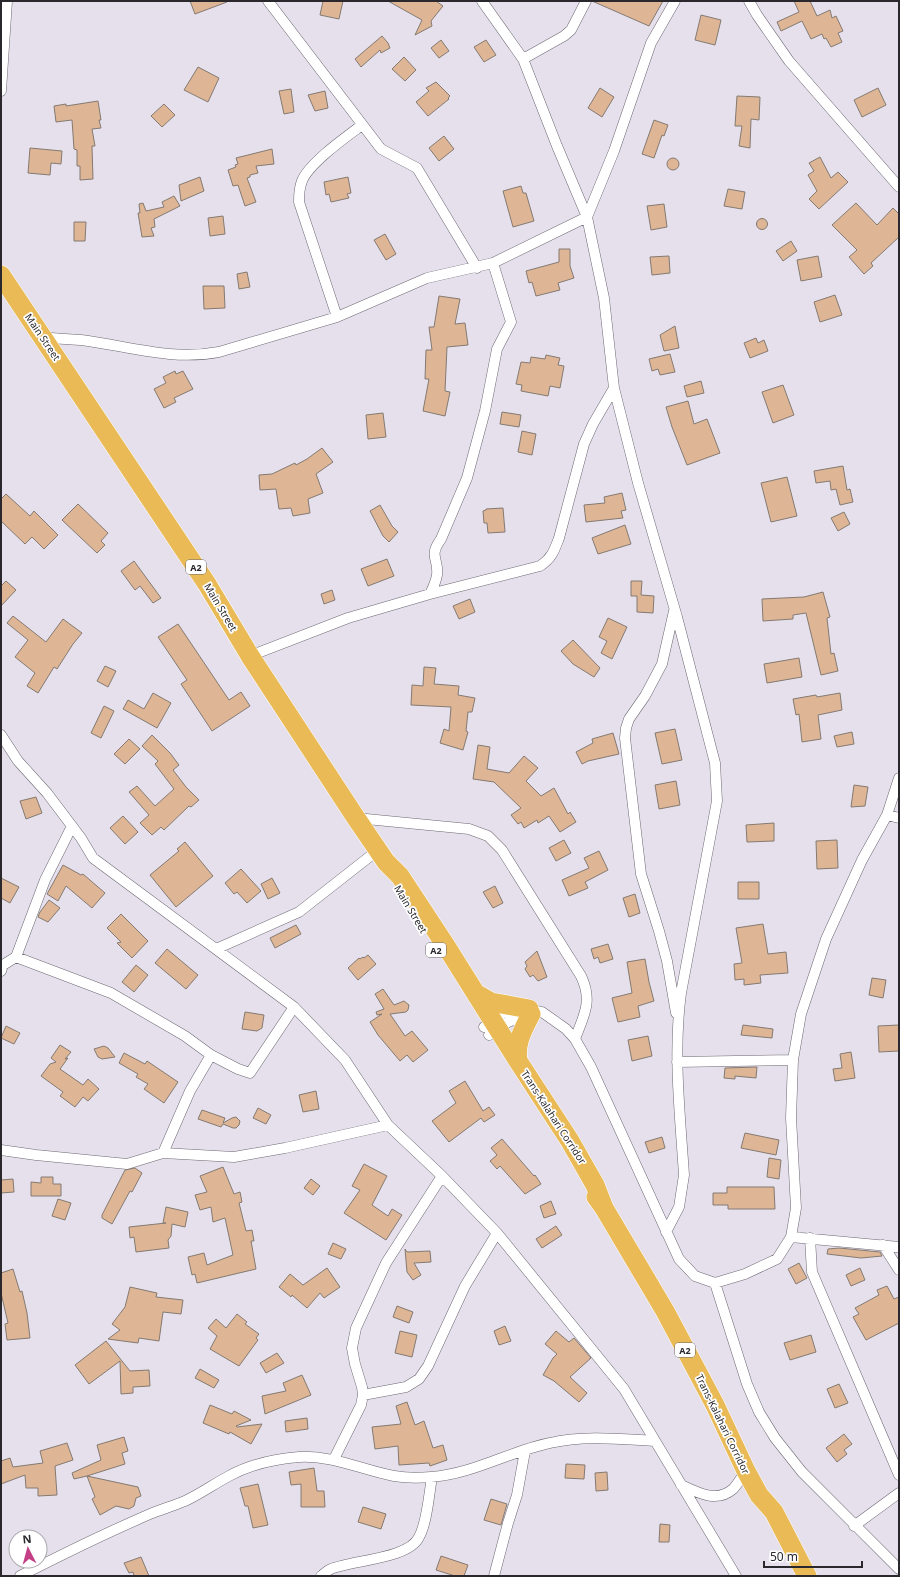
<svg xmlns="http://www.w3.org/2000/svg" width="900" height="1577" font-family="'Noto Sans',sans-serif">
  <rect width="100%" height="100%" fill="#e5e0ec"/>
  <!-- building -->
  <path fill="#deb595" stroke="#847a72" d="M190 1H227V2L195 14Z
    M323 1H343L339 19 320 15Z
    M388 1H436L443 6 431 21 432 26 415 35 422 20Z
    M592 1H663L649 26Z
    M794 1H810L817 16 830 10 832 18 836 16 843 31 838 33 842 42 831 47 826 38 824 39 822 34 811 39 802 21 781 31 777 22 799 12Z
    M701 15 721 20 715 45 695 40Z
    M382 36 388 43 390 48 381 53 380 50 361 67 355 59Z
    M441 40 449 51 439 58 431 48Z
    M486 40 496 55 484 62 474 47Z
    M404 57 416 70 405 81 392 69Z
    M198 67 219 78 208 102 184 90Z
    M436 82 450 96 448 98 449 99 428 116 416 102 429 91 426 88Z
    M600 88 614 97 602 117 588 108Z
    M878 88 886 105 862 117 854 100Z
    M291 89 294 112 284 114 279 91Z
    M325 91 328 108 315 111 308 95Z
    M737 96 760 97 759 120 751 119 750 148 739 146 742 126H735Z
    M98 101 101 120H99L101 128 92 129 95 146H92L93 179 80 180V166H77V150L74 149 72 120 56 122 54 106 66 104V106Z
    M164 104 175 115 162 127 151 116Z
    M654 120 668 125 664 136 662 135 654 158 642 154Z
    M444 136 454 149 439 161 429 148Z
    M30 148 62 151 61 164 51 163 50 175 28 173Z
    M272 149 274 164 256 166 258 173 250 175V177L247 178 256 202 245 206 238 185 233 186 228 170 236 167 235 165 238 164 236 158Z
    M820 157 831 178 838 172 848 182 819 209 809 199 817 191 808 175 814 171 809 163Z
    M667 164a6 6 0 1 1 12 0a6 6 0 1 1-12 0Z
    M200 177 204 191 181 201 179 185Z
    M348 177 351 193 347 194 349 198 331 202 329 194 326 195 324 182Z
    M521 186 523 193H526L534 221 513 227 503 191Z
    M728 189 745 192 742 209 724 206Z
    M174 196 180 206 154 219 155 227 151 228 154 236 142 237 138 213H140L139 204 143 203 146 211 164 207 162 202Z
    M856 203 877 225 893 208 899 214V237L871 263 873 266 864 274 849 257 857 250 832 225Z
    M664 204 667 227 651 230 647 206Z
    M223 216 225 234 210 236 208 218Z
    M756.5 224a5.5 5.5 0 1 1 11 0a5.5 5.5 0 1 1-11 0Z
    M74 222H86L85 241H74Z
    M385 234 396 254 386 260 374 240Z
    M791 241 797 251 783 261 776 251Z
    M559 249H570V266L574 278 558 283 560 290 536 296 532 282 529 283 526 271 559 262Z
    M669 256 670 273 652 275 650 257Z
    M818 256 822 277 801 281 797 260Z
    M247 272 250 287 239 289 237 274Z
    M203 286H224L225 308 204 309Z
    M835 295 842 315 820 322 814 302Z
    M439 296 460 299 455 324 465 323 468 345 447 347 445 391 450 392 445 416 423 411 429 379H425L426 350H432L429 327H434Z
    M675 326 679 348 664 351 660 335Z
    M756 338 758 343 764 340 768 351 750 358 744 343Z
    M670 354 675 372 660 375 658 369 652 371 649 359Z
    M546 355 560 358 558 365 564 366 560 388 550 386 548 396 521 391 522 385 516 384 521 362 530 363 531 357 545 359Z
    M175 371 176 374 183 371 193 389 174 398 176 402 164 408 154 389 166 383 163 377Z
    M701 381 704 393 687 397 684 386Z
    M783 385 794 415 773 423 762 392Z
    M688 401 694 424 707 419 720 453 687 465 672 427 666 407Z
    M502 412 521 415 519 427 500 424Z
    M383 413 386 437 368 439 366 415Z
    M522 431 536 434 532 455 518 452Z
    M322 448 333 462 316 474 323 493 308 499 310 513 293 516 291 508 279 509 276 489 260 490 259 475 272 474 295 463 296 465 307 459Z
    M843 466 847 490 850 489 853 502 840 505 836 489 831 490 830 481 816 483 814 471Z
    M787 477 797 516 771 522 761 483Z
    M622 493 626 510 621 511 623 518 586 522 584 505 605 503 604 497Z
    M6 494 30 516 34 511 58 535 44 549 32 537 25 544 1 521V499Z
    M78 504 108 533 101 541 105 545 97 553 62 520Z
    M380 505 392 526 398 532 389 542 383 536 370 511Z
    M503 508 505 532 488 533 487 523H484L483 511 486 510V509Z
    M844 512 850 524 838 531 831 518Z
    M625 525 631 544 598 554 592 538Z
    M387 559 394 576 368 586 361 569Z
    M134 561 161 598 153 603 140 586 135 590 121 571Z
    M6 581 16 590 1 606V586Z
    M631 581H642L641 595 654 596 653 613 637 612V596H631Z
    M332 590 335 600 324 604 321 594Z
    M823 592 830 617 827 618 831 654 834 653 838 671 821 675 806 613 793 615V619L763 621 762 599 804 597Z
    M470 599 475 612 459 619 453 606Z
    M13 616 46 642 63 619 82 633 73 644 57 669 54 667 38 693 27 686 35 673 15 657 28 640 7 623Z
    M608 618 627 627 612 659 601 653 607 641 599 637Z
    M178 624 229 700 241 692 250 706 212 731 181 684 187 680 158 637Z
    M573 640 600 668 594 677 573 664 561 651Z
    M799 658 802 677 767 683 764 664Z
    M105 666 116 671 108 687 97 681Z
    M424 667 436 668 434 684 459 686 458 695 475 698 472 712H468L466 731 468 732 463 750 440 743 444 729 449 731 451 707 411 705 412 685 423 686Z
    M153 693 171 703 157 728 123 709 128 700 144 709Z
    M840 693 842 710 818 715 821 739 802 742 799 714 796 715 793 699 816 695 817 697Z
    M104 706 114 711 101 738 91 733Z
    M675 729 682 760 662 764 655 733Z
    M852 732 854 744 837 747 834 736Z
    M613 733 619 754 588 761 582 764 576 752 593 743 592 739Z
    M152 735 170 753 179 765 173 770 186 787 199 800 191 807 189 806 164 830 161 827 152 835 140 823 149 815 129 792 137 786 155 806 174 789 155 764 158 761 142 746Z
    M129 739 140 749 125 764 114 754Z
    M478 745 490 747 487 769 509 773 524 756 538 768 526 781 541 796 554 788 568 814 570 812 576 822 560 832 549 816 538 823 537 820 524 828 521 822 518 824 511 815 521 808 494 782 473 779Z
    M676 781 680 805 659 809 655 785Z
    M854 785 868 787 865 806 851 807Z
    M36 797 42 813 26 819 20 801Z
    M123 816 138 832 125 844 110 828Z
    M774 823V841L747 842 746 825Z
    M564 840 571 853 556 861 549 848Z
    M837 840 838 868 817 869 816 841Z
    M185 842 213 876 176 907 150 875 179 851 177 849Z
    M599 851 608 870 585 882 588 888 569 896 562 880 589 868 584 858Z
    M63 865 81 875 83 874 105 893 92 908 66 886 58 901 47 894Z
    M241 869 261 891 247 903 237 892 234 894 225 883Z
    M1 878 19 887 10 903 1 898Z
    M272 878 280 893 268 899 261 884Z
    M738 882H759V899H738Z
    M495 886 503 903 493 908 483 892Z
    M635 894 640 913 629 917 623 898Z
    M49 900 60 908 48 922 38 917 40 912Z
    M121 914 148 941 132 958 117 943 121 942 107 928Z
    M763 924 768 954 786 952 788 973 760 975 761 983 744 985V979L735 980 734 964 742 963 736 928Z
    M296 925 301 934 275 948 270 938Z
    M608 944 613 959 600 963 598 957 594 959 591 949Z
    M167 949 198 975 186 989 155 963Z
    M537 951 547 977 538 981 533 975 530 977 525 969 527 966 525 962Z
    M368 955 376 964 358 980 348 968 359 958 360 959 363 957 364 958Z
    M645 959 649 982 654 1001 638 1006 640 1017 618 1022 612 998 632 993 627 962Z
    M136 965 148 975 134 992 122 982Z
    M872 978 886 980 883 998 869 995Z
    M383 989 394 1005 404 1001 409 1005 408 1010 406 1012 390 1014 405 1036 412 1031 428 1050 413 1062 407 1055 400 1061 378 1035 370 1022 382 1014 377 1015 376 1012 384 1009 375 994Z
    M245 1012 264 1015 262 1028 257 1031 242 1029Z
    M743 1025 773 1029 772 1038 741 1035Z
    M899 1025V1051L879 1052 878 1026Z
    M6 1026 20 1033 14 1044 1 1038Z
    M648 1036 652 1056 632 1061 628 1040Z
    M60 1045 71 1052 65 1059 68 1058 60 1069 83 1085 88 1079 99 1089 88 1101 83 1097 75 1107 60 1096 63 1092 41 1076 50 1064 56 1062 51 1058Z
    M104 1046 108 1048 115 1057 102 1059 98 1057 94 1049Z
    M851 1052 855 1078 835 1081 833 1069 842 1068 840 1054Z
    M124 1053 145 1064 147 1061 178 1082 164 1103 144 1089 148 1084 136 1077 138 1074 119 1063Z
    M757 1067 756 1078 735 1076V1079L724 1078 725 1068Z
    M465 1081 483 1111 489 1107 495 1115 484 1122 481 1118 449 1142 432 1121 456 1103 449 1091Z
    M316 1091 319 1109 303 1112 299 1095Z
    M258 1108 271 1115 266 1124 253 1118Z
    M202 1110 225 1118 223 1123 232 1118 236 1117 240 1121 239 1125 236 1128H233L223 1124 221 1127 198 1119Z
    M745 1133 779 1140 776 1155 741 1148Z
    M662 1137 665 1148 649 1153 645 1142Z
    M502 1139 534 1176 535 1175 541 1184 525 1194 500 1166 497 1169 490 1161 497 1155 491 1148Z
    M769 1158 781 1160 779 1179 767 1177Z
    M364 1164 387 1176 372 1205 388 1216 392 1209 402 1215 386 1240 344 1213 360 1190 352 1186Z
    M223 1167 234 1194 240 1192 242 1202 239 1203 246 1231 252 1230 254 1241H251L256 1269 197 1283 195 1274 192 1275 188 1257 204 1253 207 1265 233 1255 225 1218 213 1222 211 1207 200 1210 195 1195 207 1192 200 1176Z
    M135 1168 142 1173 132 1192 130 1191 112 1224 102 1218V1215L125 1170Z
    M41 1177H53V1184H61V1196H31V1182L41 1183Z
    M13 1179 14 1192 1 1193V1180Z
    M311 1179 320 1186 313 1195 304 1188Z
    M727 1187H774L775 1209H728V1205H713V1193H727Z
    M58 1199 71 1203 65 1220 52 1216Z
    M551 1201 556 1214 544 1218 540 1206Z
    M166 1207 188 1212 185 1227 172 1224 171 1236 168 1240 169 1248 136 1252 134 1237 130 1238 129 1227 166 1223H163Z
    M556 1226 562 1235 542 1248 536 1239Z
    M333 1243 346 1249 341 1259 328 1254Z
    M839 1248 880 1252 882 1256 861 1258 827 1254 828 1249Z
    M405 1249 407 1252 430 1251 431 1262 414 1263 421 1275 413 1280 407 1272Z
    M799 1263 807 1278 796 1284 788 1269Z
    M327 1268 340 1287 324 1298 320 1293 307 1308 292 1295 291 1297 279 1287 290 1274 303 1285Z
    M860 1268 865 1280 851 1286 846 1275Z
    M13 1269 20 1292 22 1291 27 1313 30 1338 7 1340 5 1324 8 1323 1 1293V1273Z
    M887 1286 894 1299 899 1297V1323L866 1340 853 1317 859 1314 855 1308 879 1295 877 1290Z
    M130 1287 157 1293 156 1297 183 1300 181 1314 163 1312 159 1341 139 1338 138 1343 108 1339 120 1330 112 1324 125 1307Z
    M397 1306 413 1312 409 1323 393 1317Z
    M237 1314 247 1322 245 1324 259 1334 256 1338 258 1340 239 1366 210 1349 217 1336 208 1328 216 1319 226 1328Z
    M505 1326 511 1341 499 1345 494 1331Z
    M400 1331 417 1335 412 1357 395 1353Z
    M556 1331 569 1342 574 1338 591 1358 570 1377 587 1393 579 1402 554 1381 543 1375 553 1358 557 1354 545 1344Z
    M811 1335 816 1352 790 1360 784 1343Z
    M106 1341 130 1371 149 1370 150 1386 133 1387V1393L121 1394 120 1361 89 1384 75 1365Z
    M277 1353 284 1363 266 1373 260 1363Z
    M200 1369 219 1380 214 1388 195 1378Z
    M302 1375 311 1395 265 1414 262 1396 286 1391 283 1383Z
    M839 1384 848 1403 835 1408 827 1389Z
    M407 1402 415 1425 424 1421 433 1448 443 1445 447 1460 430 1466 429 1463 399 1465 398 1446 375 1449 372 1427 401 1424 396 1406Z
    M210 1405 232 1414 234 1411 251 1420 236 1426 237 1427 262 1424 251 1444 230 1432 229 1434 203 1423Z
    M307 1418 308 1429 286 1432 285 1421Z
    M844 1434 852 1444 844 1450 847 1454 837 1462 826 1448Z
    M124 1437 128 1451 122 1453 125 1464 87 1476 138 1487 141 1496 136 1498 134 1506 129 1509 116 1506 100 1515 92 1499 95 1497 87 1476 74 1479 72 1473 101 1460 97 1445Z
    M67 1443 73 1460 55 1466 57 1495 38 1496V1488H26L25 1475 1 1484V1461L10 1458 13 1467 43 1463 40 1451Z
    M566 1464 585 1465 584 1479 565 1478Z
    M314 1468 317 1491H324L325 1507H301V1484L291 1485 289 1472Z
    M607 1472 608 1490 596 1491 595 1473Z
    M258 1484 268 1525 253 1528 248 1506H245L240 1488Z
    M491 1499 507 1504 501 1525 484 1520Z
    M363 1507 386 1514 381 1529 358 1522Z
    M660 1524 670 1525 669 1542H659Z
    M441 1556 468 1565 464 1576H455L436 1570Z
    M141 1557 149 1576H134L133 1572 129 1573 124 1563Z"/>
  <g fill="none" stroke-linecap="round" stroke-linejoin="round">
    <defs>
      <path id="street" d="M268 1 381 149 417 168 477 268
        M482 1 523 59 557 146 587 217 604 298 614 388 638 483 677 617 715 763 717 801 681 993C673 1053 680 1114 684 1175L679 1207 666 1232
        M749 1 757 15 789 61 899 187
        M523 59 564 36 571 30 586 1
        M1 91 7 1
        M337 317 299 202C299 195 299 188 302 181 309 163 346 137 362 125
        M44 337C56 339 68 339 81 340 128 346 171 361 219 352L337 317 427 278 493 263 587 217 614 151 651 43 675 1
        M430 594C433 588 436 581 437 575 439 558 428 557 441 539L467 478 485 411 497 349 511 322 493 263
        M674 611 662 664 645 696 629 719 626 728 625 738 641 874 659 931 667 961 676 1013
        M250 656 348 618 430 594 540 566C552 558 554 551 559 538L584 444 593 424 614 388
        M1 735 18 761 47 793 81 838 93 858 294 1007 345 1060 388 1125
        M887 815 899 818
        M356 818 469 829 488 836 502 850 581 976C593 1001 584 1015 575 1039
        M216 949 299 912 378 850
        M16 957 111 993 185 1036 211 1055 238 1069 250 1073 294 1007
        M1 971 3 965 16 957 45 880 72 826
        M484 1027 503 1013 511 1011 529 1009 542 1012 566 1029 575 1039 591 1067 679 1259 695 1276 715 1283 745 1274 777 1259 791 1237 796 1208 791 1118 793 1060 801 1014 826 939 862 860 887 815 899 778
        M489 1035 508 1022 532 1014
        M677 1062 793 1060
        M1 1150 36 1155 127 1164 163 1153 234 1157 285 1148 388 1125 442 1176 497 1233 624 1389 736 1576
        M163 1153 190 1091 211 1055
        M791 1237 899 1247
        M810 1238 812 1272 899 1475
        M883 1245 899 1270
        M715 1283 747 1384 759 1412 775 1438 802 1472 899 1569
        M363 1395 406 1387 419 1379 428 1366 465 1286 497 1233
        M334 1459 361 1405 363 1395 362 1387 355 1364 352 1348 356 1328 386 1263 442 1176
        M681 1485C698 1493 717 1503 733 1489 738 1484 742 1476 746 1471
        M854 1526 899 1493
        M20 1576C63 1554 106 1533 150 1514 162 1509 173 1506 185 1501 200 1494 214 1484 229 1476 251 1464 274 1459 299 1457 333 1455 362 1470 394 1476 406 1478 419 1478 431 1477 473 1474 510 1451 550 1443 584 1435 620 1439 654 1441
        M321 1576C324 1574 328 1570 331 1569 352 1560 409 1559 419 1537 427 1523 429 1494 432 1477
        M494 1576 508 1523 517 1495 525 1451"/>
      <path id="highway" d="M1 275 207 584 250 656 356 818 386 862 400 876 446 946 518 1061 570 1141 595 1185 604 1208
        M477 994 491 1002 529 1009
        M518 1061C515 1043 523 1030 531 1014
        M596 1197 604 1208 665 1311 715 1405 746 1471 759 1495 774 1512 807 1576"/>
    </defs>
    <!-- street casing -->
    <use href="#street" stroke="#6d6873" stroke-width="11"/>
    <!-- highway casing -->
    <use href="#highway" stroke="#fff" stroke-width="20"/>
    <!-- street -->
    <use href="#street" stroke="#fff" stroke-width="10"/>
    <!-- highway -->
    <use href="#highway" stroke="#e9ba55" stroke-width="19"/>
  </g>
  <g text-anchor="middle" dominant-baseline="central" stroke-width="3.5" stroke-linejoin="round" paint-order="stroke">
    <!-- shield labels -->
    <g fill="#fff" stroke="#6a686c" stroke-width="1">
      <rect x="186" y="560" width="20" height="14" rx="3"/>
      <rect x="426" y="943" width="20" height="14" rx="3"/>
      <rect x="675" y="1343" width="20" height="14" rx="3"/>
    </g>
    <g font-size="9" font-weight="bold" fill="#2a282d">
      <text x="196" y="567">A2</text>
      <text x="436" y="950">A2</text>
      <text x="685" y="1350">A2</text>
    </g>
    <!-- street labels -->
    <g font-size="10" fill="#2a282d" stroke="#fff">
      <text transform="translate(43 337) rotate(56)">Main Street</text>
      <text transform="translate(221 607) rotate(59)">Main Street</text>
      <text transform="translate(411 909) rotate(59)">Main Street</text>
      <text transform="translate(554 1117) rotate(57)">Trans-Kalahari Corridor</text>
      <text transform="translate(723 1424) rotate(64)">Trans-Kalahari Corridor</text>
    </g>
  </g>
  <!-- border -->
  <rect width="900" height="1577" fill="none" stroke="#2a282d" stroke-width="4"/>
  <!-- north arrow -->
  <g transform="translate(28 1549) rotate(354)"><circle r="19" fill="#ffffff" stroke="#aaa9ab"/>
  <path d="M0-3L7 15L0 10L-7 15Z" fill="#c44086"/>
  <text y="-6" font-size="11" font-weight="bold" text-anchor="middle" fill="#2a282d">N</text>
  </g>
  <!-- scale -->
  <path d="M764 1561v6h98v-6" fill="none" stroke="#2a282d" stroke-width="2"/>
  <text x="770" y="1561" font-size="12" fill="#2a282d" stroke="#ffffff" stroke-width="3" paint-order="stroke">50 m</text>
</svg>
